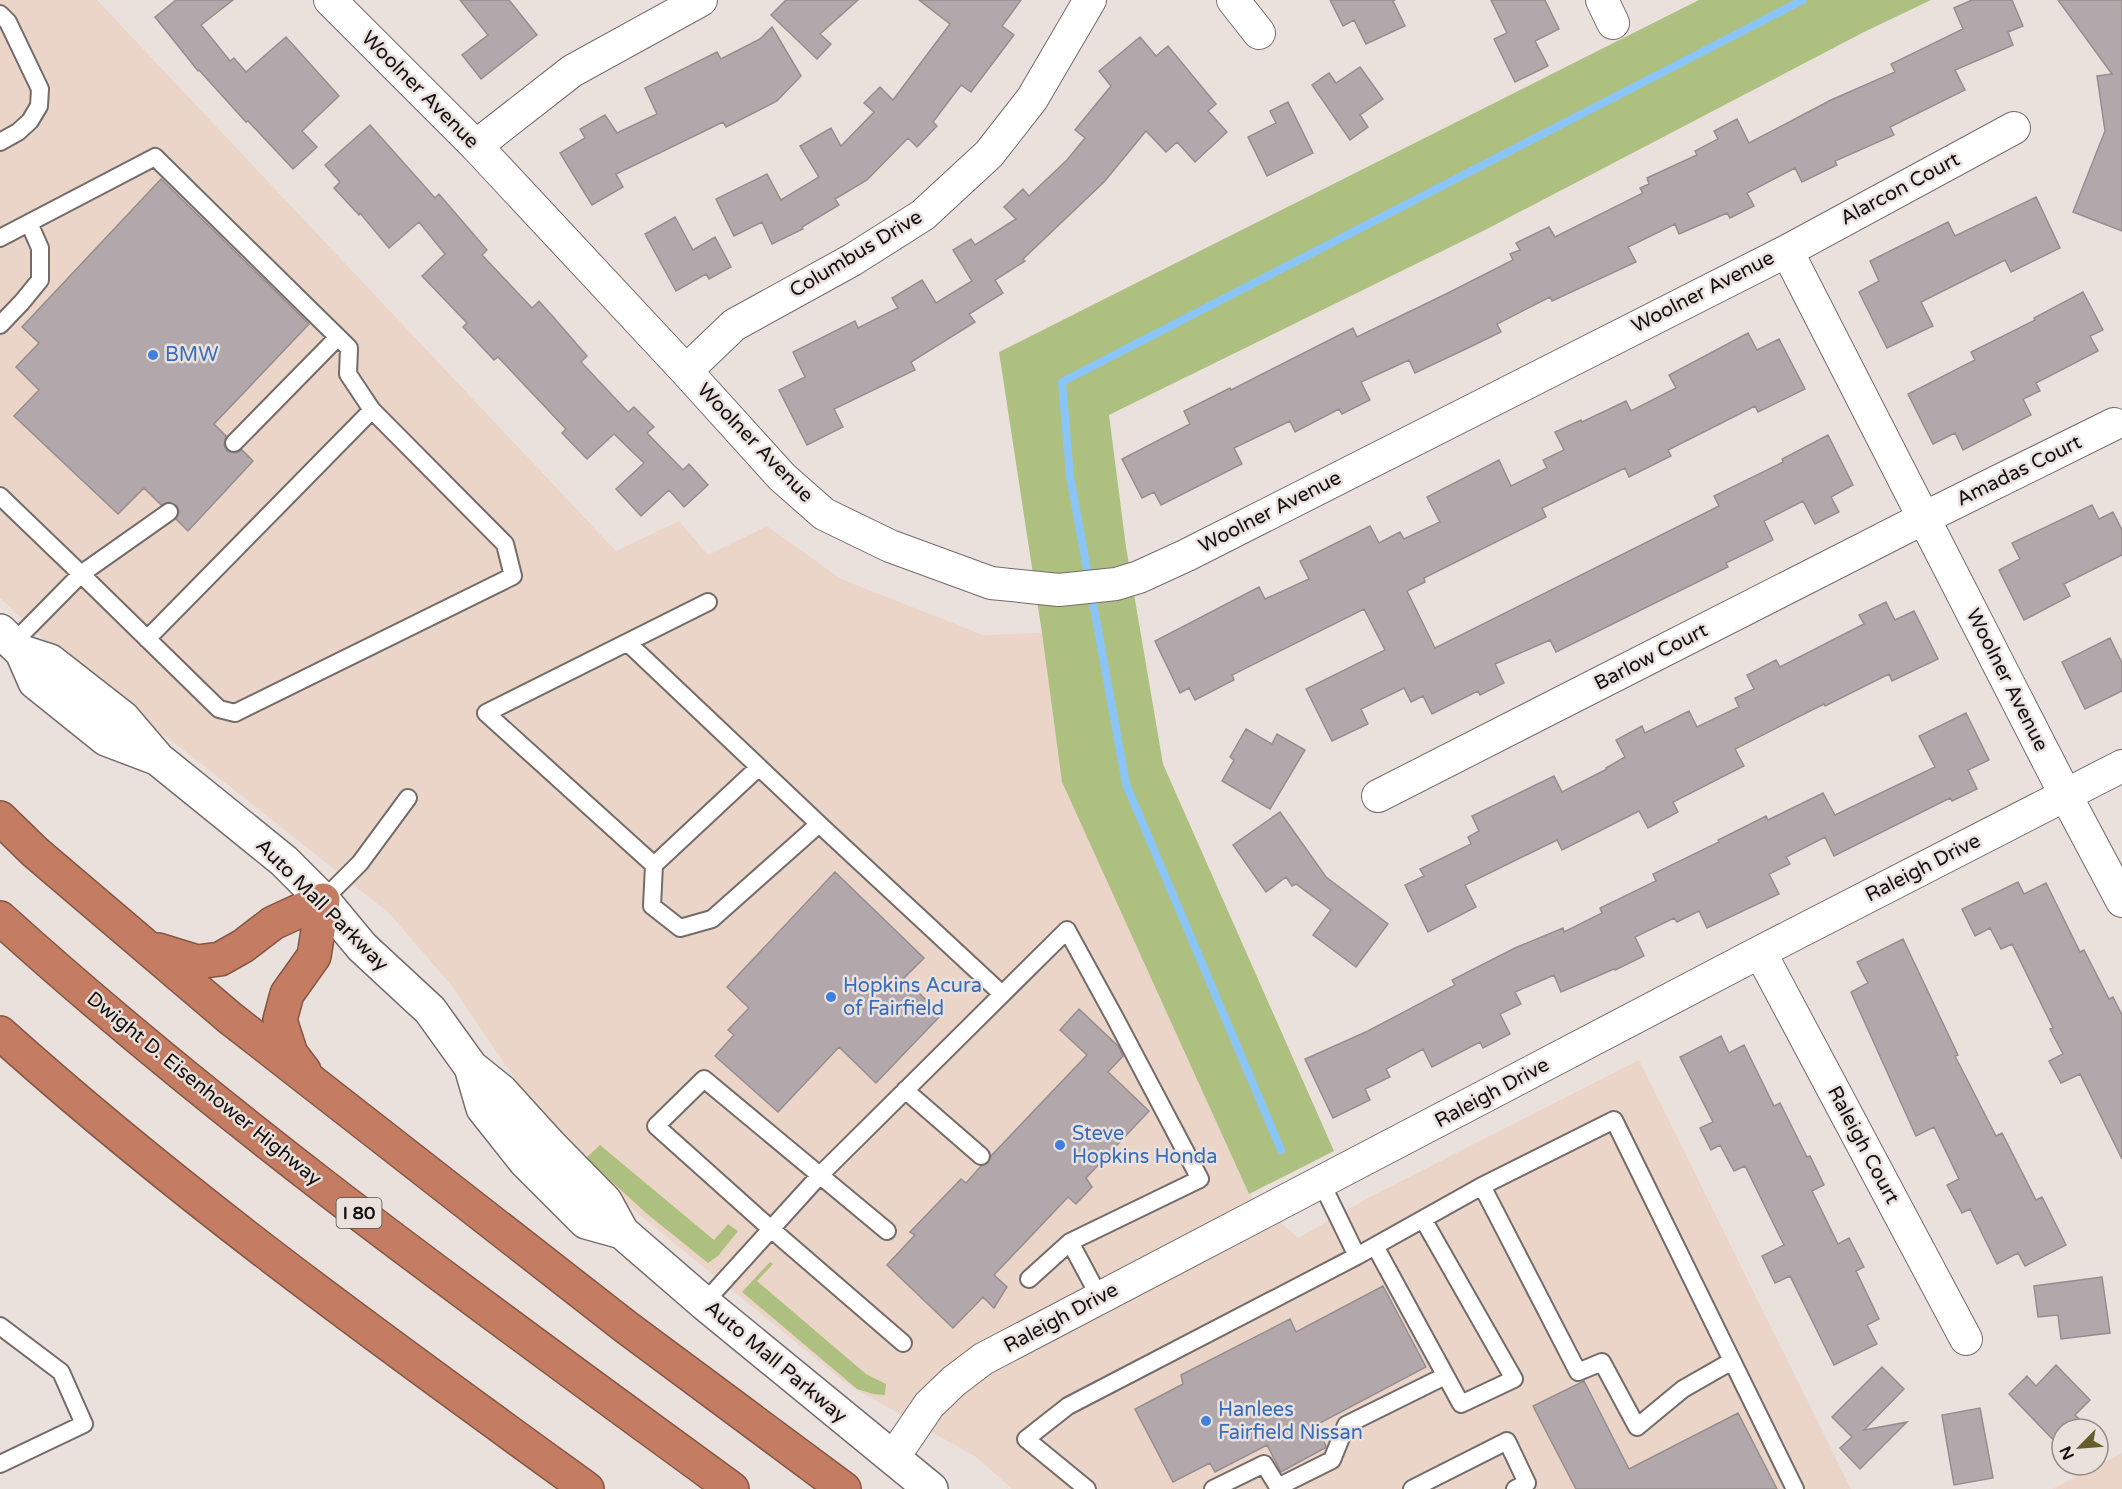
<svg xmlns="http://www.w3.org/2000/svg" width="2122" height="1489" font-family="'Varela Round',sans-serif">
  <rect width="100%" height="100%" fill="#eae1dd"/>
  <!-- commercial -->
  <path fill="#ebd5c8" d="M0 0H97L616 551 679 521 708 555 767 526 841 579 983 635 1042 633 1062 782 1249 1194 1298 1238 1368 1198 1639 1060 1851 1489H1012L976 1457 848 1385 603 1185 537 1111 451 985 389 913 208 769 59 654 0 598Z
    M2122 1453V1489H2052Z"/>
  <!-- green -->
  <path fill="#aec07f" d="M1699 0H1931L1864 32 1487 229 1109 415 1126 547 1163 764 1334 1151 1249 1194 1062 782 1042 633 999 352Z
    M600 1145 714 1240 728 1224 738 1231 718 1256 708 1263 646 1213 586 1158Z
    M770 1262 773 1264 757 1281 866 1374 886 1384 885 1395 873 1394 857 1389 742 1292Z"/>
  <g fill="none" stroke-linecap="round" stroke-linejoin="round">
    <!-- stream -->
    <path stroke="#8bc5f7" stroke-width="8" d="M1281 1150 1126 784 1070 476 1062 382 1803 0"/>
  </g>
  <!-- building -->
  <path fill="#b2a8ab" stroke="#968d8f" stroke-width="1.5" d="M176 0H233L201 25 230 61 234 58 246 72 286 37 339 96 302 131 317 147 293 169 248 121 246 122 199 70 198 71 155 17Z
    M460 0H509L537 35 481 79 462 55 488 35Z
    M786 0H858L820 34 831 44 817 59 771 15Z
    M919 0H1021L1002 26 1014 35 971 92 961 85 933 122 937 126 917 147 908 138 867 180 835 199 839 205 802 227 803 229 772 244 762 222 734 236 716 199 767 174 781 200 819 177 800 146 831 128 841 146 874 112 864 103 880 87 893 100 950 24Z
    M1330 0H1395L1393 1 1405 26 1366 44 1354 20 1343 26Z
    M1491 0H1545L1559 29 1535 41 1548 66 1515 82 1494 39 1507 33Z
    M1972 0H2012L2023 26 2008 32 2013 45 1955 70 1965 90 1890 127 1894 135 1835 161 1837 165 1802 182 1795 168 1747 193 1754 206 1730 218 1727 213 1679 234 1675 224 1628 247 1636 262 1552 301 1550 297 1497 324 1501 332 1472 346 1415 373 1409 360 1361 382 1370 400 1342 414 1339 409 1295 432 1290 421 1234 448 1242 464 1161 505 1154 492 1142 498 1122 459 1190 424 1184 411 1230 388 1231 390 1353 328 1357 337 1446 294 1513 260 1510 254 1520 250 1516 243 1549 227 1555 237 1643 193 1640 188 1649 184 1647 178 1697 155 1695 151 1718 139 1714 131 1737 119 1749 143 1831 100 1895 72 1891 64 1963 29 1954 8Z
    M2058 0H2122V231L2073 212 2105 131 2097 76 2112 74Z
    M772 27 801 76 777 101 726 127 723 122 616 174 623 187 592 205 560 153 585 138 580 129 605 115 617 133 657 114 645 88 717 52 721 59 760 39Z
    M1140 37 1156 56 1168 46 1216 104 1208 111 1227 132 1195 162 1177 142 1166 152 1146 131 1104 182 1023 259 1025 261 995 280 1003 293 969 314 975 322 911 362 915 370 834 409 843 427 807 445 779 390 805 377 793 352 855 321 858 328 898 308 892 298 922 280 936 303 972 281 953 250 971 239 975 245 1016 219 1004 207 1023 189 1029 196 1067 160 1085 138 1075 130 1111 86 1099 71Z
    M1360 67 1383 99 1360 115 1368 127 1350 140 1312 85 1329 73 1336 83Z
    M1288 102 1313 153 1267 176 1248 137 1276 123 1270 111Z
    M370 125 435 198 439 194 487 250 482 255 532 308 539 301 555 319 587 356 581 362 628 412 634 407 654 427 647 433 683 470 689 464 708 485 684 507 669 490 641 516 616 489 644 463 614 434 587 459 562 433 566 429 498 357 494 360 463 327 467 323 422 276 445 254 419 222 389 248 360 213 359 215 334 188 340 182 325 165Z
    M161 179 309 324 214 424 226 436 224 445 227 451 236 453 242 450 253 461 188 531 176 519 179 512 177 506 169 502 161 505 144 488 118 514 14 416 39 390 16 367 39 343 22 327Z
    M2036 197 2060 248 2011 272 2005 260 1921 302 1933 326 1887 348 1859 292 1879 281 1870 261 1948 222 1955 236Z
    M675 217 693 250 715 237 731 267 709 279 706 274 676 291 645 234Z
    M2083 292 2103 330 2090 336 2098 351 2036 383 2040 391 2023 399 2031 415 1963 450 1955 433 1933 444 1908 394 1975 360 1971 352 2035 320 2034 318Z
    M1748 333 1757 350 1779 339 1805 389 1758 412 1755 406 1668 450 1671 456 1629 477 1625 468 1542 508 1546 517 1424 578 1425 582 1407 591 1435 648 1719 506 1714 496 1783 462 1782 459 1828 435 1853 485 1831 497 1839 512 1815 524 1803 501 1764 521 1773 540 1726 563 1728 567 1556 652 1550 640 1495 664 1504 683 1480 695 1478 691 1432 714 1423 696 1411 702 1404 688 1361 709 1368 724 1332 741 1306 689 1385 650 1364 609 1232 675 1234 680 1195 700 1189 688 1180 693 1155 641 1259 587 1265 599 1309 579 1300 561 1370 526 1379 543 1400 532 1404 539 1440 522 1427 497 1499 460 1511 486 1547 468 1543 460 1564 450 1555 432 1581 420 1582 422 1626 401 1631 411 1676 388 1669 375Z
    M2092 505 2099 519 2113 512 2122 530V555L2064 584 2070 596 2024 620 1999 570 2020 559 2012 543Z
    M1886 602 1895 620 1914 611 1938 659 1892 681 1889 674 1825 706 1824 704 1735 749 1744 766 1673 802 1678 812 1648 828 1639 811 1562 850 1557 840 1465 885 1476 907 1428 932 1405 885 1424 876 1420 869 1471 844 1468 837 1479 831 1472 816 1554 776 1562 792 1607 769 1606 768 1625 757 1616 740 1642 726 1645 733 1689 711 1697 727 1739 707 1735 698 1754 689 1747 675 1776 660 1780 667 1864 624 1859 615Z
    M2110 638 2122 663V691L2085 709 2062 662Z
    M1966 713 1989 760 1968 770 1977 789 1952 801 1950 798 1834 856 1825 837 1786 857 1790 864 1769 874 1779 894 1707 928 1699 911 1677 922 1674 918 1635 937 1644 956 1615 970 1614 969 1561 992 1554 975 1515 992 1521 1004 1500 1014 1510 1034 1483 1048 1480 1042 1432 1067 1423 1049 1386 1069 1390 1077 1365 1089 1370 1100 1333 1118 1305 1059 1368 1031 1455 985 1452 980 1515 948 1563 928 1564 932 1602 913 1600 908 1656 881 1653 874 1719 842 1718 840 1766 816 1768 820 1823 793 1835 815 1935 767 1919 736Z
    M1246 729 1272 744 1277 734 1305 750 1270 809 1222 781 1234 760 1230 757Z
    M1280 812 1326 877 1388 924 1356 967 1313 935 1331 910 1296 884 1292 886 1286 877 1266 892 1233 845Z
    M835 872 924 958 904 978 941 1015 876 1083 839 1047 778 1112 715 1056 734 1035 728 1030 749 1008 727 987Z
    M2018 882 2024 894 2046 883 2080 952 2084 950 2109 999 2113 997 2122 1015V1159L2080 1074 2061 1083 2049 1061 2063 1054 2050 1029 2053 1028 2012 944 2001 949 1990 928 1975 936 1962 909Z
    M1903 939 1958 1055 1955 1056 1996 1136 2002 1133 2036 1200 2042 1197 2066 1245 2025 1266 2018 1253 1997 1264 1970 1209 1962 1213 1947 1185 1959 1179 1934 1127 1916 1136 1851 992 1868 983 1857 962Z
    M1079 1009 1118 1046 1123 1056 1108 1072 1149 1111 1086 1178 1092 1187 1076 1204 1068 1197 994 1275 1007 1287 994 1308 983 1297 953 1328 887 1265 915 1235 910 1232 961 1179 966 1183 981 1166 988 1163 991 1156 1087 1055 1060 1030Z
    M1721 1036 1729 1053 1744 1045 1774 1106 1780 1103 1807 1157 1810 1156 1824 1185 1812 1191 1838 1244 1849 1238 1864 1267 1856 1271 1879 1319 1867 1325 1877 1344 1834 1365 1790 1276 1775 1283 1762 1256 1784 1245 1745 1166 1734 1171 1720 1145 1711 1150 1700 1128 1713 1122 1680 1057Z
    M2102 1277 2110 1333 2061 1339 2058 1315 2038 1317 2034 1286Z
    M1383 1286 1426 1367 1316 1425 1326 1446 1325 1448 1281 1472 1267 1445 1215 1472 1210 1463 1173 1482 1135 1409 1183 1384 1181 1375 1290 1319 1296 1332Z
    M2056 1365 2090 1400 2075 1415 2089 1429H2062V1449L2009 1394 2027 1376 2036 1386Z
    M1882 1367 1904 1389 1864 1430 1907 1422 1860 1469 1840 1448 1852 1437 1832 1417Z
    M1584 1381 1629 1469 1738 1413 1777 1489H1576L1533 1406Z
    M1980 1408 1993 1478 1954 1485 1942 1415Z"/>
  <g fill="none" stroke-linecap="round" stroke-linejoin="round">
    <defs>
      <path id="lane" d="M0 14 8 22 40 89 39 106 30 121 18 132 0 142
        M0 238 155 157 349 348 348 374 372 410 505 544 513 576 235 713 219 709 81 574 169 512
        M0 325 22 302 40 280V248L29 223
        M234 443 338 337
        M0 496 81 574 13 643
        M708 602 486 713 654 865 652 906 680 928 712 919 819 824 1002 994
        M147 639 372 410
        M628 643 819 824
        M654 865 759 767
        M323 900 360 863 408 798
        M905 1090 981 1156
        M1321 1182 1357 1256
        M887 1231 704 1079 656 1126 771 1229 903 1343
        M1070 1242 1100 1298
        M1375 1246 1461 1404 1514 1379 1423 1219
        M704 1303 820 1175 1067 930 1114 1016 1200 1179 1070 1242 1029 1279
        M0 1326 61 1372 84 1424 0 1464
        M1732 1361 1683 1389 1637 1427 1602 1362 1578 1372 1482 1186 1614 1120 1795 1489
        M1087 1489 1026 1439 1068 1406 1357 1256 1482 1186
        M1213 1489 1264 1464 1278 1487 1332 1460 1346 1425 1445 1376
        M1412 1489 1507 1441 1527 1483 1515 1489"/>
      <path id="street" d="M330 0 476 146 686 371 782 477 824 514 890 546 991 583 1059 590 1116 584 1139 577 1187 555 1787 251 2014 128
        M1233 0 1259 33
        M1602 0 1613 23
        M476 146 572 71 701 0
        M1787 251 2065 794 2122 901
        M686 371 734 325 852 260 923 215 989 154 1032 99 1090 0
        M1378 796 1924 518 2114 424
        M1760 952 1966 1339
        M893 1458 929 1405 954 1381 983 1359 1760 952 2122 766"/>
      <path id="secondary" d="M0 631 22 652 35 682 106 739 156 758
        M22 652 50 661 123 718 158 759 284 861 323 900 362 947 430 1010 471 1067 501 1091 550 1145 605 1201 622 1232 704 1303 931 1489
        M471 1067 483 1108 525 1161 586 1222 622 1232"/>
      <path id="highway" d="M0 818 35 852 230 1018 626 1327 844 1489
        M0 918C230 1126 482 1306 732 1489
        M158 950 197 962 220 959 243 946 273 923 323 900
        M0 1033C185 1199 387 1344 587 1489
        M304 1071 291 1054 280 1020 287 994 314 956 323 900"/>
    </defs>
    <!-- lane casing -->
    <use href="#lane" stroke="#746c69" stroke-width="20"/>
    <!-- street casing -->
    <use href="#street" stroke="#746c69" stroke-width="34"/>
    <!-- secondary casing -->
    <use href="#secondary" stroke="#746c69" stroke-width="36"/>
    <!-- highway casing -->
    <use href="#highway" stroke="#865645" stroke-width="36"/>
    <!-- lane -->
    <use href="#lane" stroke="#fff" stroke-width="16"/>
    <!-- street -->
    <use href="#street" stroke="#fff" stroke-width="32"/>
    <!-- secondary -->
    <use href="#secondary" stroke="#fff" stroke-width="33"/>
    <!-- highway -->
    <use href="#highway" stroke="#c47d62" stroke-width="33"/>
  </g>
  <!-- markers -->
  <g fill="#3f7fe0" stroke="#eae1dd" stroke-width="2">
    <circle cx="153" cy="355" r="6"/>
    <circle cx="831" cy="997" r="6"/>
    <circle cx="1060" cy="1145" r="6"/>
    <circle cx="1206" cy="1421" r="6"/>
  </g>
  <g text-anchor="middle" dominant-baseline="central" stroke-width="5" stroke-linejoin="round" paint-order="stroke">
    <!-- shield labels -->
    <rect fill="#eae1dd" stroke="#534e4c" stroke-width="1.5" x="336.5" y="1198" width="45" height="30" rx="4.5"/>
    <g font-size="18" font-weight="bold" fill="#120f0e">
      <text x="359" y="1213">I 80</text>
    </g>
    <!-- street labels -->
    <g font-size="20" fill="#120f0e" stroke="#eae1dd">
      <text transform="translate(420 90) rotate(45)">Woolner Avenue</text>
      <text transform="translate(1900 189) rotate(-28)">Alarcon Court</text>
      <text transform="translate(856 254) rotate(-31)">Columbus Drive</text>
      <text transform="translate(1703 292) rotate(-27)">Woolner Avenue</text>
      <text transform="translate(755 443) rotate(46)">Woolner Avenue</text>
      <text transform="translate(2019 471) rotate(-26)">Amadas Court</text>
      <text transform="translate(1270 512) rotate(-27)">Woolner Avenue</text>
      <text transform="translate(1651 657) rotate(-27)">Barlow Court</text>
      <text transform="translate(2007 680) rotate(63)">Woolner Avenue</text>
      <text transform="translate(1923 868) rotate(-27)">Raleigh Drive</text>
      <text transform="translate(322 905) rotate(45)">Auto Mall Parkway</text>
      <text transform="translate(204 1089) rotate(39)">Dwight D. Eisenhower Highway</text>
      <text transform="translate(1492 1093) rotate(-28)">Raleigh Drive</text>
      <text transform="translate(1863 1145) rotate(62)">Raleigh Court</text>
      <text transform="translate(1061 1318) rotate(-28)">Raleigh Drive</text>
      <text transform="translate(776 1362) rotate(40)">Auto Mall Parkway</text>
    </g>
    <!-- shop labels -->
    <g font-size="20" fill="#366cbe" stroke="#eae1dd" text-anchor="start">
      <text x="165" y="355">BMW</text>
      <text x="843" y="986">Hopkins Acura<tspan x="843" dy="23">of Fairfield</tspan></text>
      <text x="1072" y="1134">Steve<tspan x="1072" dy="23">Hopkins Honda</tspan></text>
      <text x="1218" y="1410">Hanlees<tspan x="1218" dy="23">Fairfield Nissan</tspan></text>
    </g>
  </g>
  <!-- north arrow -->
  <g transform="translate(2080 1447) rotate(245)"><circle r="28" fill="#eae1dd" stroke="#948d8a" stroke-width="1.5"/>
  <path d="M0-4.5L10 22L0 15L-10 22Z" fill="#635e2a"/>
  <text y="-9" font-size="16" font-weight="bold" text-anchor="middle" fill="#120f0e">N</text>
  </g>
</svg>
